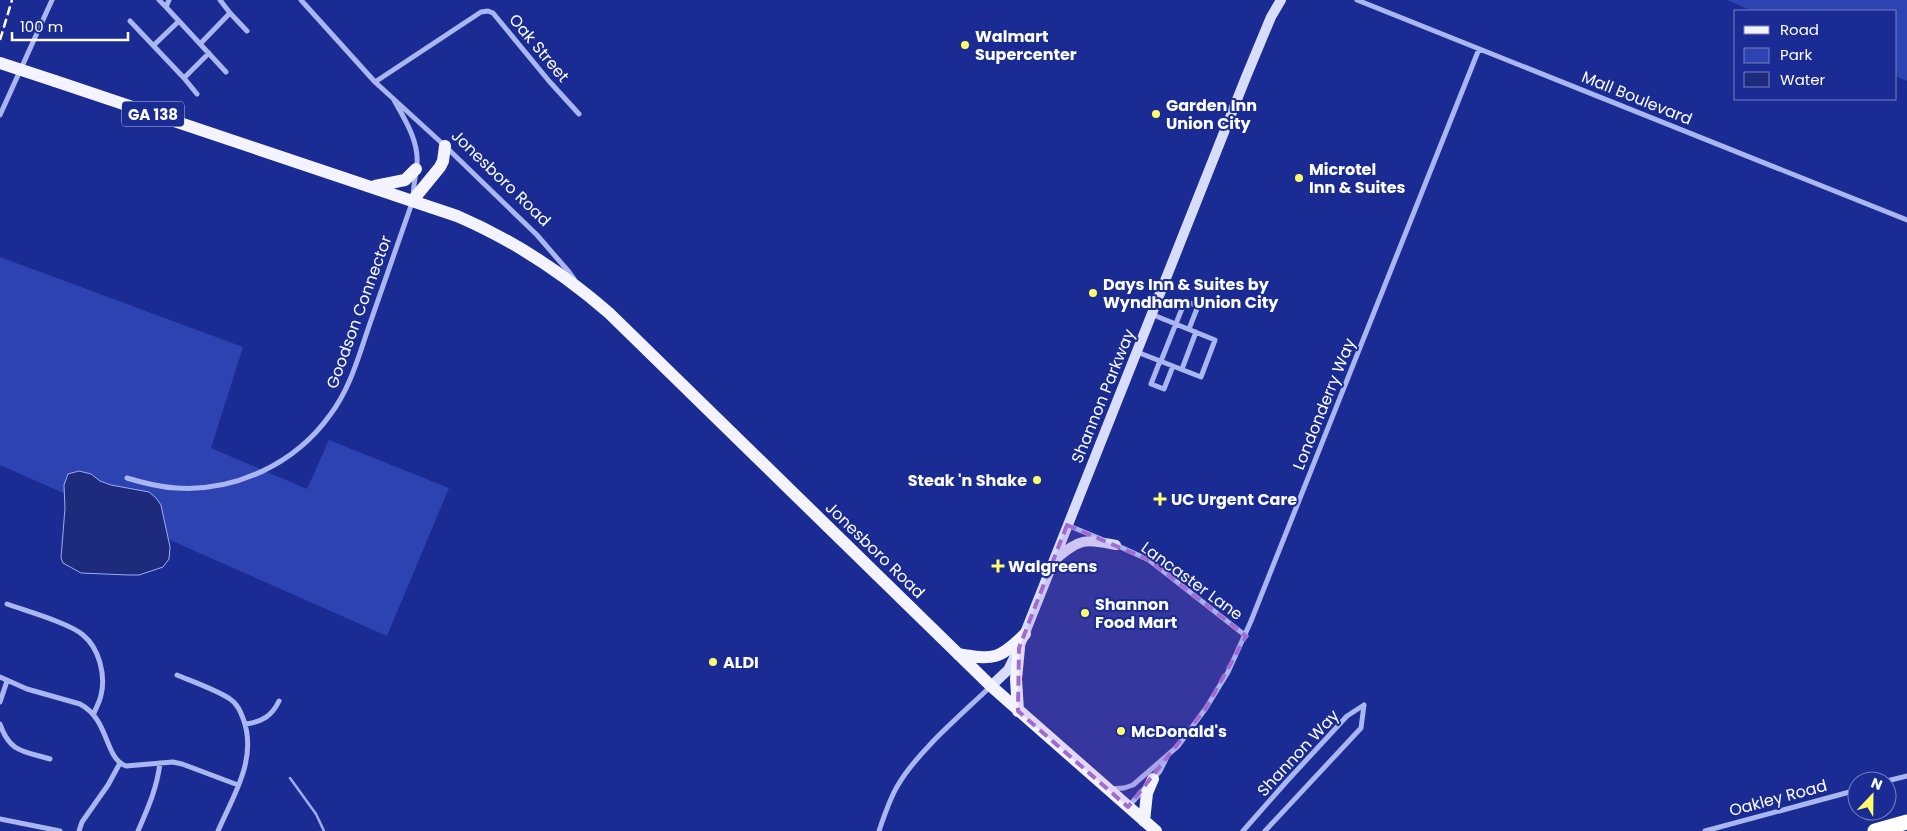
<svg xmlns="http://www.w3.org/2000/svg" width="1907" height="831" font-family="Poppins,sans-serif">
  <rect width="100%" height="100%" fill="#1a2b93"/>
  <!-- green -->
  <path fill="#2d43b1" d="M1727 0H1907V81L1896 76V11H1752Z
    M0 257 243 347 211 448 307 489 329 440 449 488 387 636 0 465Z"/>
  <!-- water -->
  <path fill="#1e2b7c" stroke="#9dacf1" d="M79 471 91 474 100 481 111 485 149 492 156 498 161 505 170 547 169 559 163 567 139 575H128L81 573 63 563 61 558 65 508 64 485 68 474Z"/>
  <g fill="none" stroke-linecap="round" stroke-linejoin="round">
    <!-- stream -->
    <path stroke="#9dacf1" stroke-width="2.5" d="M290 778 316 814 324 831"/>
    <!-- street -->
    <path stroke="#aab6ef" stroke-width="5" d="M159 0 166 7 169 0
      M301 0 375 82 445 146 537 235 569 272 574 279
      M1357 0 1907 220
      M166 7 226 72
      M230 13 247 31
      M130 21 184 78
      M200 44 230 13 220 0
      M154 45 179 21
      M375 82 481 12 488 11 493 13 549 81 579 114
      M197 94 184 78 209 53
      M0 115 52 0
      M1137 352 1201 377 1215 340 1151 314
      M1160 361 1151 384 1164 389 1173 366
      M1161 361 1185 301 1198 306 1189 329
      M1182 369 1196 332
      M127 478C143 483 159 487 176 488 235 492 295 464 330 415 349 390 358 359 368 329 383 286 398 243 413 200 413 188 415 177 417 165 419 141 405 120 394 100
      M1067 525 1101 539
      M1116 545 1149 560 1246 636
      M7 604C26 611 69 623 83 635 99 648 106 675 101 695 100 701 96 708 94 713
      M177 675C191 681 219 691 230 699 238 704 241 713 244 721 257 760 233 796 218 831
      M0 677 27 689 80 704C110 720 104 758 126 766L173 762 182 764 238 785
      M0 702 7 681
      M0 724C10 753 24 751 50 759
      M245 724C262 722 272 716 279 701
      M1153 779 1160 771 1167 757
      M1887 781 1907 776
      M1110 789 1124 788 1133 785 1178 746 1206 708 1228 672 1251 621 1479 49
      M1128 807 1144 789
      M0 819 60 831
      M79 831 82 822 108 785 120 763
      M138 831C148 808 157 788 160 763
      M879 831C884 816 890 798 898 785 918 751 961 715 990 687
      M1243 831 1287 781 1347 716 1364 705
      M1265 831 1361 728 1364 705
      M1705 831 1857 790"/>
    <!-- secondary -->
    <path stroke="#d8ddfb" stroke-width="10" d="M1056 559C1080 538 1085 539 1116 545
      M991 686 1008 670 1019 648 1246 77 1271 17 1281 0"/>
    <!-- primary -->
    <path stroke="#f3f4ff" stroke-width="12" d="M55 81 457 216C513 240 563 273 609 313L991 686 1156 831
      M375 186 405 180 416 169
      M413 200 440 167 443 161 445 146
      M958 654C993 660 999 660 1025 634
      M1018 711 1016 679 1019 648
      M1144 821 1147 793 1153 779"/>
    <!-- highway -->
    <path stroke="#fff" stroke-width="15" d="M1875 831 1907 822"/>
    <!-- rail -->
    <path stroke="#fff" stroke-width="2.5" stroke-dasharray="9 4" stroke-linecap="butt" d="M0 40 12 0"/>
    <!-- primary-bridge -->
    <path stroke="#f3f4ff" stroke-width="12" d="M0 63 55 81"/>
  </g>
  <!-- marked area -->
  <path fill="#a36bd2" fill-opacity="0.2" stroke="#a36bd2" stroke-width="4" stroke-dasharray="10 6" stroke-linejoin="round" d="M1067 525 1149 560 1246 636 1206 708 1128 807 1018 711 1019 648Z"/>
  <!-- markers -->
  <g fill="#ffff69" stroke="#1a2b93" stroke-width="2">
    <circle cx="965" cy="45" r="5"/>
    <circle cx="1156" cy="114" r="5"/>
    <circle cx="1299" cy="178" r="5"/>
    <circle cx="1093" cy="293" r="5"/>
    <circle cx="1037" cy="480" r="5"/>
    <path d="M1157.5 491.5h5v5h5v5h-5v5h-5v-5h-5v-5h5z"/>
    <path d="M995.5 558.5h5v5h5v5h-5v5h-5v-5h-5v-5h5z"/>
    <circle cx="1085" cy="613" r="5"/>
    <circle cx="713" cy="662" r="5"/>
    <circle cx="1121" cy="731" r="5"/>
  </g>
  <g text-anchor="middle" dominant-baseline="central" stroke-width="4" stroke-linejoin="round" paint-order="stroke">
    <!-- shield labels -->
    <rect fill="#1a2b93" stroke="#babfdf" stroke-width="1" x="122" y="101.5" width="62" height="25" rx="4"/>
    <g font-size="15" font-weight="bold" fill="#fff">
      <text x="153" y="114">GA 138</text>
    </g>
    <!-- poi labels -->
    <g font-size="16" font-weight="bold" fill="#fff" stroke="#1a2b93" text-anchor="start">
      <text x="975" y="36">Walmart<tspan x="975" dy="18">Supercenter</tspan></text>
      <text x="1166" y="105">Garden Inn<tspan x="1166" dy="18">Union City</tspan></text>
      <text x="1309" y="169">Microtel<tspan x="1309" dy="18">Inn &amp; Suites</tspan></text>
      <text x="1103" y="284">Days Inn &amp; Suites by<tspan x="1103" dy="18">Wyndham Union City</tspan></text>
      <text x="1027" y="480" text-anchor="end">Steak 'n Shake</text>
      <text x="1171" y="499">UC Urgent Care</text>
      <text x="1008" y="566">Walgreens</text>
      <text x="1095" y="604">Shannon<tspan x="1095" dy="18">Food Mart</tspan></text>
      <text x="723" y="662">ALDI</text>
      <text x="1131" y="731">McDonald's</text>
    </g>
    <!-- street labels -->
    <g font-size="16" fill="#fff" stroke="#1a2b93">
      <text transform="translate(539 48) rotate(50)">Oak Street</text>
      <text transform="translate(1637 98) rotate(22)">Mall Boulevard</text>
      <text transform="translate(501 178) rotate(44)">Jonesboro Road</text>
      <text transform="translate(359 312) rotate(-70)">Goodson Connector</text>
      <text transform="translate(1103 396) rotate(-68)">Shannon Parkway</text>
      <text transform="translate(1324 404) rotate(-68)">Londonderry Way</text>
      <text transform="translate(875 550) rotate(44)">Jonesboro Road</text>
      <text transform="translate(1192 581) rotate(36)">Lancaster Lane</text>
      <text transform="translate(1298 753) rotate(-47)">Shannon Way</text>
      <text transform="translate(1778 798) rotate(-15)">Oakley Road</text>
    </g>
  </g>
  <!-- legend -->
  <rect x="1734" y="10" width="162" height="90" fill="#1a2b93" stroke="#7680be"/>
  <rect x="1744" y="26" width="25" height="8" fill="#f3f4ff" stroke="#7680be"/>
  <text x="1780" y="35" font-size="15" fill="#ffffff">Road</text>
  <rect x="1744" y="48" width="25" height="15" fill="#2d43b1" stroke="#7680be"/>
  <text x="1780" y="60" font-size="15" fill="#ffffff">Park</text>
  <rect x="1744" y="72" width="25" height="15" fill="#1e2b7c" stroke="#7680be"/>
  <text x="1780" y="85" font-size="15" fill="#ffffff">Water</text>
  <!-- north arrow -->
  <g transform="translate(1872 796) rotate(22)"><circle r="24" fill="#1a2b93" stroke="#7680be"/>
  <path d="M0-4L9 19L0 12L-9 19Z" fill="#ffff69"/>
  <text y="-8" font-size="14" font-weight="bold" text-anchor="middle" fill="#ffffff">N</text>
  </g>
  <!-- scale -->
  <path d="M12 32v8h116v-8" fill="none" stroke="#ffffff" stroke-width="2.5"/>
  <text x="20" y="32" font-size="15" fill="#ffffff" stroke="#1a2b93" stroke-width="4" paint-order="stroke">100 m</text>
</svg>
